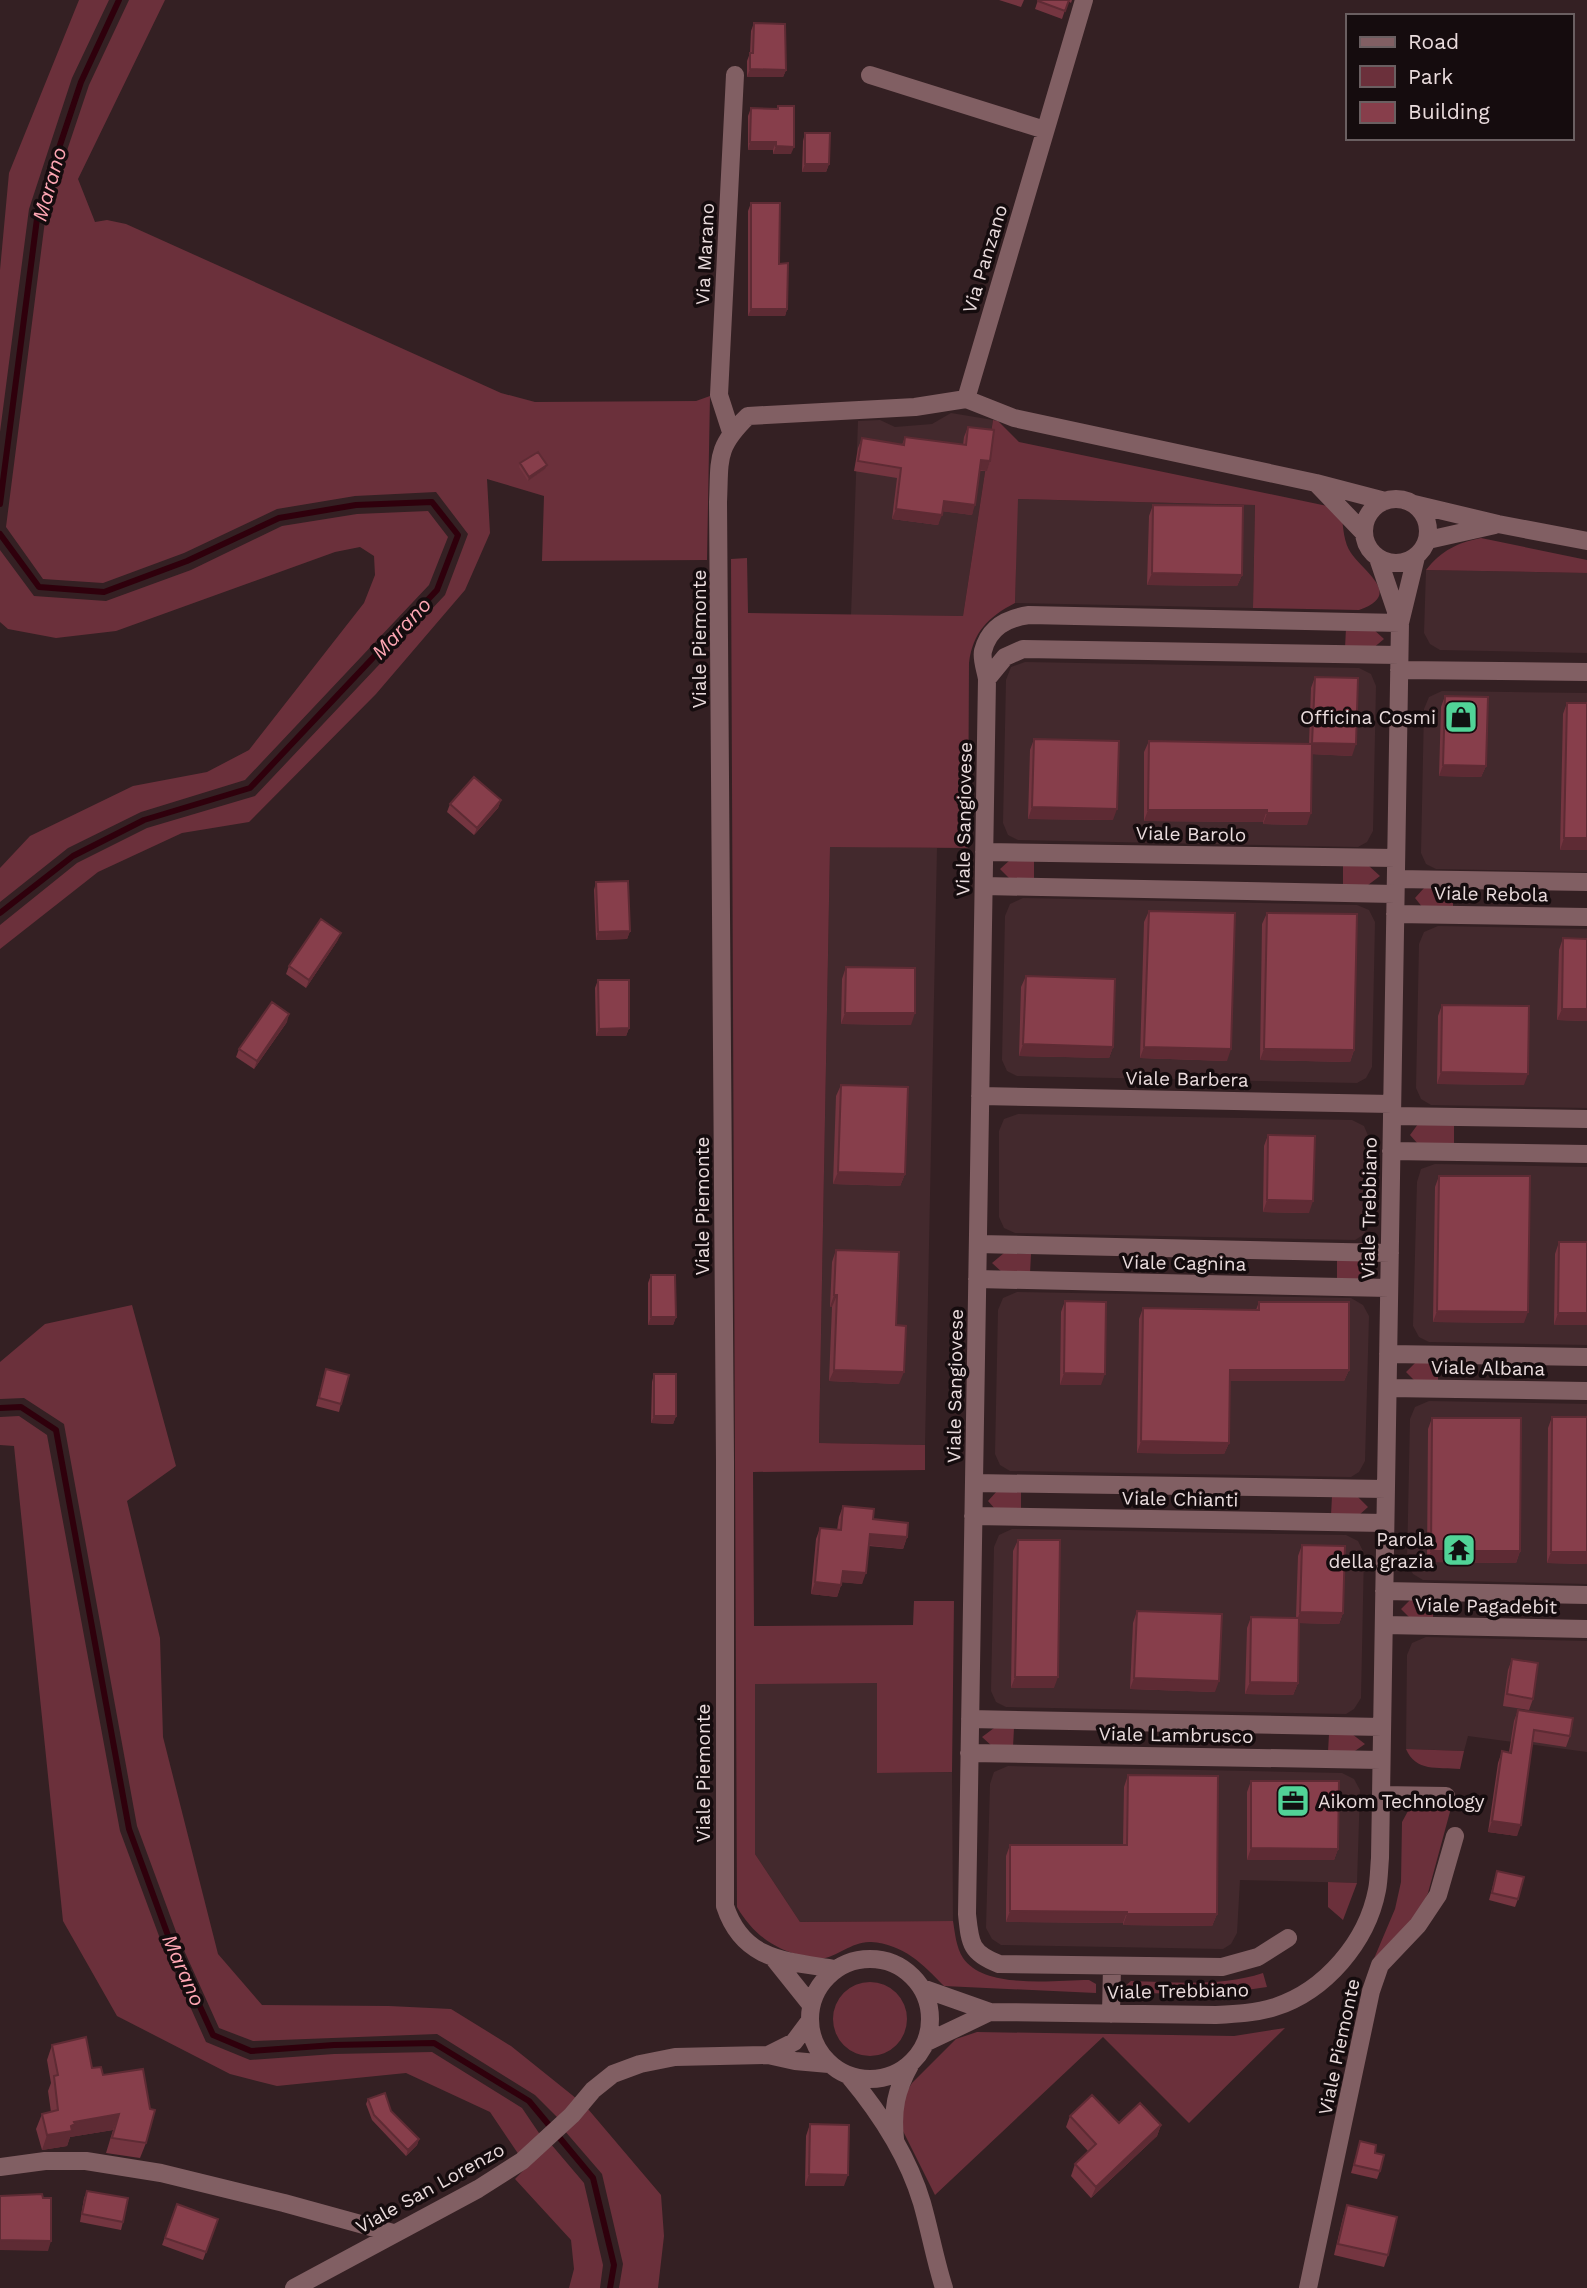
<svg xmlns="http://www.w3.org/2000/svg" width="1587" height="2288" font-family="'Work Sans',sans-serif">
  <rect width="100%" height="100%" fill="#342023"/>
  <!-- built -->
  <path fill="#43292d" d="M951 413 993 420 963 616 851 615 858 421 880 420 895 427 932 424Z
    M1017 499 1255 505 1253 608 1015 603Z
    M1426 570 1587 573V653L1440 650 1430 644 1424 633Z
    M1025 662 1359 668 1371 674 1376 686 1373 831 1367 842 1358 847 1018 840 1008 835 1003 823 1006 680 1011 667Z
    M1442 691 1587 693V872L1436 869 1426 864 1421 853 1424 709 1429 697Z
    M830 846 937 848 925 1445 819 1443Z
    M1023 898 1357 905 1369 910 1375 922 1372 1067 1366 1078 1357 1083 1017 1076 1007 1071 1002 1060 1005 916 1010 904Z
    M1438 926 1587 929V1108L1431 1105 1421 1099 1416 1088 1419 944 1424 932Z
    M1018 1114 1352 1120 1364 1126 1369 1138 1370 1224 1363 1235 1355 1240 1015 1233 1004 1228 999 1217V1131L1004 1119Z
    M1435 1164 1587 1167V1345L1429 1342 1419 1337 1413 1326 1417 1182 1421 1169Z
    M1017 1292 1351 1298 1363 1305 1369 1316 1365 1461 1359 1472 1351 1477 1010 1471 1000 1465 995 1454 998 1310 1003 1298Z
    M1429 1401 1587 1404V1584L1423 1580 1413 1574 1407 1563 1410 1419 1415 1407Z
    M1012 1529 1346 1535 1358 1541 1364 1553 1361 1698 1354 1709 1346 1714 1006 1707 996 1702 991 1691 994 1547 999 1535Z
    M1426 1637 1587 1641V1752L1468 1736 1464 1751 1406 1749 1407 1655 1412 1643Z
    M877 1682 878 1773 952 1772 953 1921 800 1922 755 1854 754 1684Z
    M1008 1766 1342 1773 1354 1779 1360 1790 1357 1883 1240 1880 1237 1933 1231 1944 1223 1949 1001 1945 992 1939 986 1928 990 1784 994 1772Z"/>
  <!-- green -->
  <path fill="#6b303b" d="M79 0H109L72 78 29 209 0 432V270L9 173Z
    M129 0H165L78 179 95 222 107 220 126 224 501 393 535 402 696 401 710 396 707 560 542 561 544 496 487 479 490 533 465 590 376 694 249 822 182 833 98 872 0 949V925L77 863 147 828 255 796 445 595 468 534 436 492 355 496 277 509 184 553 103 583 43 579 6 527 46 213 89 85Z
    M993 420 998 421 1019 442 1332 507 1342 516C1343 528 1344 543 1351 553 1365 573 1403 595 1359 610L1253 608 1255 505 1018 499 1015 603C988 617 973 632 969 663L968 848 830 847 819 1443 925 1445V1470L753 1472 754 1626 913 1625 914 1601H954L952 1772 877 1773V1683L755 1684V1854L800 1922 953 1921C955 1933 956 1947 963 1958 985 1990 1055 1980 1089 1980L1096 1984V1993L944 1986C923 1964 903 1944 871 1942 852 1941 838 1957 820 1959 815 1960 809 1957 804 1956 774 1950 752 1933 737 1907L731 559 747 558 748 613 963 616Z
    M428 511 448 537 429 585 245 780 141 812 68 848 0 902V868L30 836 133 786 207 772 249 750 364 603 375 575 374 556 360 547 335 552 116 631 56 638 8 629 0 622V550L34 596 106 601 191 570 282 526 357 514Z
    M1481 538 1587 560V573L1426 570C1442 550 1457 543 1481 538Z
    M1346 628H1372L1384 639 1372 649 1345 648Z
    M1010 860H1034V879H1010L1000 869Z
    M1343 866H1369L1380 876 1368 885H1343Z
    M1424 888H1453V908H1423L1415 898Z
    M1418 1124 1454 1125V1145L1418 1144 1410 1135Z
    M1004 1253 1031 1254 1030 1274 1003 1273 992 1263Z
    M1337 1259 1362 1260 1372 1269 1361 1280H1337Z
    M132 1305 176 1466 127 1501 160 1638 163 1737 218 1954 262 2005 389 2006 451 2009 511 2046 577 2099 558 2118 535 2095 437 2034 253 2041 219 2028 178 1937 137 1826 64 1424 24 1398 0 1399V1362L45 1324Z
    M1416 1362H1438V1382H1416L1406 1372Z
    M19 1416 47 1435 120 1831 162 1944 206 2042 250 2060 334 2054 432 2052 522 2108 541 2136 519 2155 490 2112 406 2073 277 2086 230 2074 117 2016 63 1921 14 1446 0 1445V1417Z
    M997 1491H1021V1510H996L988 1501Z
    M1332 1496 1358 1497 1368 1507 1358 1516 1331 1515Z
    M1411 1599 1433 1600V1619H1411L1401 1609Z
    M994 1728H1014L1013 1747H993L982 1737Z
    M1329 1734H1352L1365 1744 1352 1753 1328 1752Z
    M1406 1749 1464 1751 1460 1769C1437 1767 1416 1772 1406 1749Z
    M1417 1806 1451 1808 1428 1893 1416 1918 1373 1961 1395 1909 1401 1882 1402 1822 1408 1811Z
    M1328 1882 1357 1883 1343 1920 1328 1907Z
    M1263 1973 1267 1987 1219 1994 1128 1993 1124 1987 1131 1981C1175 1982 1220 1987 1263 1973Z
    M833 2019a37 37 0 1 1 74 0a37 37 0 1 1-74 0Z
    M1285 2028 1189 2123 1103 2037 935 2195 902 2129 903 2098 912 2083 956 2039 977 2032 1234 2036Z
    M588 2109 661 2195 664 2236 658 2288H619L623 2264 602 2174 564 2130Z
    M550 2143 584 2183 603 2265 600 2288H569L574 2269 571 2240 515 2179Z"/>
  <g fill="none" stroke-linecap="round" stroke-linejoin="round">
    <!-- stream -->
    <path stroke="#2f000c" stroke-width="6" d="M0 504 38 211 81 82 119 0
      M0 534 39 587 104 592 187 561 279 518 356 505 432 502 458 535 437 590 250 788 144 820 73 856 0 913
      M0 1408 21 1407 56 1430 129 1829 170 1941 213 2035 251 2051 334 2045 434 2043 529 2101 593 2178 614 2265 610 2288"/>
    <!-- minor -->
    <path stroke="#815f63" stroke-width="18" d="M870 75 1045 130
      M966 399 1084 0
      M731 432 719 395 735 75
      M1316 483 1364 533
      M1364 531a32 32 0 1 1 64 0a32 32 0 1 1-64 0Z
      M1414 504 1498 524 1587 541
      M1428 540 1495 525
      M1378 558 1400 623
      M1399 670 1587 672
      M987 679 1005 657 1023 649 1399 655
      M984 852 1396 858
      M1396 879 1587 882
      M984 886 1395 894
      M1395 914 1587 917
      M980 1096 1392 1104
      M1392 1116 1587 1119
      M1391 1151 1587 1154
      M978 1244 1390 1253
      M977 1279 1389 1288
      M1388 1354 1587 1357
      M1388 1388 1587 1391
      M974 1483 1386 1489
      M973 1516 1385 1523
      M1384 1591 1587 1595
      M1384 1625 1587 1629
      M970 1719 1382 1727
      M969 1753 1381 1760
      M1381 1795 1446 1796
      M1288 1938 1258 1957 1222 1967 999 1964C970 1953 970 1943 967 1914L987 679C986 671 981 659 983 651 989 627 1007 618 1029 615L1400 623
      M810 2019a60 60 0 1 1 120 0a60 60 0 1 1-120 0Z
      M775 1960 811 2005
      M835 1969C786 1961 743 1961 725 1906V1461L718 502C720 459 715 448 748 416L915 407 966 399 1014 418 1316 483 1385 501
      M922 1988 990 2012 1216 2015C1236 2014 1256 2013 1275 2007 1325 1991 1367 1942 1377 1890 1379 1880 1379 1869 1380 1858L1400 623 1416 557
      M1111 2014 1112 1966
      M925 2043 990 2012
      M768 2055 794 2042 809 2022
      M849 2076C880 2113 908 2156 922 2203 930 2231 935 2260 944 2288
      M895 2139C892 2110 896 2090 910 2065
      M0 2167 45 2161H86L161 2173 284 2203 393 2233
      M294 2288 478 2189 522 2161 572 2115 593 2090 613 2074 640 2064 675 2057 768 2055 795 2061 829 2064
      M1308 2288 1371 1991 1380 1965 1418 1925 1438 1895 1455 1836"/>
  </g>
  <!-- wall -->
  <path fill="#743540" d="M999 0H1024L1021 7Z
    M1038 0H1072L1071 3 1068 1 1062 19 1035 9Z
    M754 23 786 70 783 77H747V61L750 53 751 31Z
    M778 106 791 154H773V150H748V116L751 108 777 109Z
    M805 133 829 164 826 172H802L803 141Z
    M751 203 779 264 787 309 785 316H748V211Z
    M968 427 990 461 987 471H980L972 515 942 511 938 525 892 519 897 478 854 471 858 448 862 438 902 445 905 437 963 445 964 437Z
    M520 463 545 469 528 481 519 467Z
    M1153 505 1242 575 1237 586 1147 585 1149 516Z
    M1315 677 1352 756 1312 754 1307 825 1263 824V822L1144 821V752L1149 741 1309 744 1311 688Z
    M1445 696 1486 766 1481 777 1439 776 1441 707Z
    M1567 703H1587V850H1560L1563 714Z
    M1034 739 1113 820 1028 819 1030 750Z
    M501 800 498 808 474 835 447 812 450 804Z
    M596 882 630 931 627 939 596 940 594 890Z
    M1149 911 1227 1061 1140 1058 1144 922Z
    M1267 913 1354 1050 1350 1062 1260 1060 1262 924Z
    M1563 938 1587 939V1021L1557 1020 1559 950Z
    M338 940 306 988 286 974 289 966Z
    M846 967 911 1025 841 1024 842 979Z
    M1026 976 1113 1047 1109 1058 1019 1056 1021 987Z
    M598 980 629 1028 626 1036H596L595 988Z
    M1442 1005 1524 1085 1437 1084 1438 1016Z
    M287 1022 254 1069 236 1057 239 1049Z
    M841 1085 905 1174 900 1186 833 1184 836 1096Z
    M1268 1135 1309 1213 1263 1212 1264 1146Z
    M1439 1176 1524 1323 1433 1322 1435 1187Z
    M1559 1242H1587V1325H1554L1555 1254Z
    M836 1250 896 1325 899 1384 829 1381 832 1307H830L832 1262Z
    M651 1275 676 1317 673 1325H648V1283Z
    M1065 1301 1101 1385H1060L1061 1312Z
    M1259 1302 1349 1370 1344 1381H1230L1229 1443 1224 1454 1137 1453 1139 1319 1143 1308 1256 1310Z
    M326 1369 341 1404 339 1412 316 1406Z
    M654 1374 676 1416 673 1424 651 1423 652 1382Z
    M1552 1417 1587 1564 1547 1563 1548 1428Z
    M1432 1418 1520 1551 1516 1563 1427 1562 1428 1429Z
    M843 1506 873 1519 907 1537 903 1549 869 1546 862 1584 842 1582 837 1597 811 1594 816 1539 820 1528 837 1530 839 1517Z
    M1018 1540 1054 1688H1011L1013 1551Z
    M1302 1545 1343 1613 1339 1624 1299 1623 1298 1683 1293 1695 1245 1694 1247 1628 1251 1617H1296L1298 1556Z
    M1137 1611 1215 1692 1130 1689 1133 1623Z
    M1512 1659 1533 1699 1529 1710 1503 1706 1508 1670Z
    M1518 1710 1570 1736 1566 1747 1533 1742 1517 1836 1488 1832 1498 1763 1502 1751 1509 1752 1514 1721Z
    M1128 1775 1217 1914 1212 1926 1123 1925V1923L1006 1922V1856L1010 1845H1123L1124 1787Z
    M1251 1781 1338 1849 1334 1860H1247V1792Z
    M1497 1871 1518 1899 1515 1907 1489 1900Z
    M52 2045 103 2075 146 2143 140 2158 106 2153 113 2130 70 2137 67 2146 42 2150 36 2129 42 2114 51 2112 48 2091 51 2083 47 2060Z
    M368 2099 391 2111 419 2139 417 2145 406 2156 372 2120 366 2104Z
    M1070 2116 1119 2123 1161 2125 1157 2136 1091 2198 1071 2176 1075 2164 1088 2151 1066 2127Z
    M810 2124 844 2186H805L806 2136Z
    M1360 2141 1375 2153 1380 2171 1377 2179 1351 2173Z
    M87 2191 123 2222 121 2230 80 2222 84 2198Z
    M177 2204 218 2219 203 2260 162 2245Z
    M1347 2205 1388 2255 1384 2267 1334 2255 1343 2217Z"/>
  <!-- shaded-wall -->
  <path fill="#5e2b34" d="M750 69 786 70 783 77H747Z
    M750 142H776L773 150H748Z
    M776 146 794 147 791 154H773Z
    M805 164H829L826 172H802Z
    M751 309H787L785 316H748Z
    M981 460 990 461 987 471 978 470Z
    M547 465 545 469 528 481 529 477Z
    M944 501 975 505 972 515 940 511Z
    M896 509 942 515 938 525 892 519Z
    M1152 573 1242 575 1237 586 1147 585Z
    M1312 743 1356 744 1352 756 1308 754Z
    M1443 765 1486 766 1481 777 1439 776Z
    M501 800 498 808 474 835 477 828Z
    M1032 807 1117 809 1113 820 1028 819Z
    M1148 810H1267L1263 822 1144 821Z
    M1267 813H1311L1307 825 1263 824Z
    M1564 838H1587V850H1560Z
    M630 931 627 939 596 940 598 932Z
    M341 933 338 940 306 988 309 980Z
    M1562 1009H1587V1021L1557 1020Z
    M845 1013H915L911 1025 841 1024Z
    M289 1014 287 1022 254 1069 257 1061Z
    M629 1028 626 1036H596L599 1029Z
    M1023 1044 1113 1047 1109 1058 1019 1056Z
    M1144 1047 1231 1049 1227 1061 1140 1058Z
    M1264 1049 1354 1050 1350 1062 1260 1060Z
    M1441 1072 1528 1074 1524 1085 1437 1084Z
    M838 1172 905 1174 900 1186 833 1184Z
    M1267 1200 1313 1201 1309 1213 1263 1212Z
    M834 1295H837L832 1307H830Z
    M1437 1311 1528 1312 1524 1323 1433 1322Z
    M1558 1313H1587V1325H1554Z
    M651 1317H676L673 1325H648Z
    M834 1370 904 1372 899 1384 829 1381Z
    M1230 1370H1349L1344 1381H1226Z
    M1064 1373 1105 1374 1101 1385H1060Z
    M654 1416H676L673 1424 651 1423Z
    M1141 1441 1229 1443 1224 1454 1137 1453Z
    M870 1534 907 1537 903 1549 866 1545Z
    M1431 1551H1520L1516 1563 1427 1562Z
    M1551 1552H1587V1564L1547 1563Z
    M843 1571 866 1573 862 1584 838 1582Z
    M815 1582 841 1585 837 1597 811 1594Z
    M1300 1612 1343 1613 1339 1624 1296 1623Z
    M1015 1677H1058L1054 1688H1011Z
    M1134 1678 1219 1681 1215 1692 1130 1689Z
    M1250 1682 1298 1683 1293 1695 1245 1694Z
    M1492 1821 1521 1825 1517 1836 1488 1832Z
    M1251 1848 1338 1849 1334 1860H1247Z
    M1010 1911 1127 1912 1123 1923 1006 1922Z
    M1127 1914H1217L1212 1926 1123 1925Z
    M119 2114 113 2130 70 2137 67 2146 42 2150 47 2135 74 2122Z
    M1161 2125 1157 2136 1091 2198 1096 2187Z
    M419 2139 417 2145 406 2156 408 2150Z
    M809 2174 848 2175 844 2186H805Z
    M0 2240 51 2241 48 2251 0 2250Z"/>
  <!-- building -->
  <path fill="#873e4b" stroke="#5e2b34" stroke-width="2" d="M1038 0H1069L1065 11 1038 1Z
    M754 23 785 24 786 70 750 69V53H753Z
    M778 106H794V147L776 146V142H750L751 108 778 109Z
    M805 133H830L829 164H805Z
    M751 203H780L779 264 788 263 787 309H751Z
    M968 427 994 430 990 461 981 460 975 505 944 501 942 515 896 509 901 468 858 461 862 438 904 445 905 437 966 445Z
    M538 452 547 465 529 477 520 463Z
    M1153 505 1243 506 1242 575 1152 573Z
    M1315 677 1358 678 1356 744 1312 743Z
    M1445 696 1488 697 1486 766 1443 765Z
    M1567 703H1587V838H1564Z
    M1034 739 1119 741 1117 809 1032 807Z
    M1149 741 1312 744 1311 813H1267V810H1148Z
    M474 777 501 800 477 828 450 804Z
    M628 881 630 931 598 932 596 882Z
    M1149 911 1235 913 1231 1049 1144 1047Z
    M1267 913 1357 914 1354 1050 1264 1049Z
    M321 919 341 933 309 980 289 966Z
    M1563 938 1587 939V1009H1562Z
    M846 967 915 968V1013H845Z
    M1026 976 1115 979 1113 1047 1023 1044Z
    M598 980H629V1028L599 1029Z
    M272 1002 289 1014 257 1061 239 1049Z
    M1442 1005 1529 1006 1528 1074 1441 1072Z
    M841 1085 908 1087 905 1174 838 1172Z
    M1268 1135 1315 1136 1313 1201 1267 1200Z
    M1439 1176H1530L1528 1312 1437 1311Z
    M1559 1242H1587V1313H1558Z
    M836 1250 899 1252 896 1325 906 1326 904 1372 834 1370 837 1295H834Z
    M651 1275H675L676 1317H651Z
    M1065 1301 1106 1302 1105 1374 1064 1373Z
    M1259 1302H1349V1370H1230L1229 1443 1141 1441 1143 1308 1259 1310Z
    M326 1369 349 1375 341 1404 319 1398Z
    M654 1374H676V1416H654Z
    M1552 1417H1587V1552H1551Z
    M1432 1418H1521L1520 1551H1431Z
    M843 1506 874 1509 873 1519 908 1523 907 1537 870 1534 866 1573 843 1571 841 1585 815 1582 820 1528 841 1530Z
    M1018 1540H1060L1058 1677H1015Z
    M1302 1545 1345 1546 1343 1613 1300 1612Z
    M1137 1611 1222 1614 1219 1681 1134 1678Z
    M1251 1617 1299 1618 1298 1683 1250 1682Z
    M1512 1659 1538 1663 1533 1699 1507 1694Z
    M1518 1710 1573 1718 1570 1736 1534 1730 1521 1825 1492 1821 1502 1751 1511 1753Z
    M1128 1775 1218 1776 1217 1914H1127V1912L1010 1911V1845H1127Z
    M1251 1781H1339L1338 1849 1251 1848Z
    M1497 1871 1524 1877 1518 1899 1492 1893Z
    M86 2037 92 2068 101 2067 103 2075 143 2069 150 2109 155 2110 146 2143 112 2138 119 2114 74 2122 75 2124 71 2126 72 2131 47 2135 42 2114 58 2110 54 2076 58 2075 52 2045Z
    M385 2093 391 2111 419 2139 408 2150 374 2115 368 2099Z
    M1092 2095 1119 2123 1140 2103 1161 2125 1096 2187 1075 2164 1096 2144 1070 2116Z
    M810 2124 849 2125 848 2175 809 2174Z
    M1360 2141 1376 2145 1375 2153 1384 2155 1380 2171 1354 2165Z
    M87 2191 128 2198 123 2222 82 2214Z
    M42 2194 43 2198H51V2241L0 2240V2196Z
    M177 2204 218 2219 206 2252 165 2238Z
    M1347 2205 1397 2217 1388 2255 1338 2244Z"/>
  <!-- icons -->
  <defs>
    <symbol id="shop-square" viewBox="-11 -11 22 22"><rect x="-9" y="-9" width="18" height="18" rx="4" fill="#51d397" stroke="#150c0e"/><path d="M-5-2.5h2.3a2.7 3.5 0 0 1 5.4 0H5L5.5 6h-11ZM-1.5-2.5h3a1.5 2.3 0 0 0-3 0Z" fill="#111"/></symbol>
    <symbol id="temple-square" viewBox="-11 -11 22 22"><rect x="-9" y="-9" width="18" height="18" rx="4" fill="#51d397" stroke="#150c0e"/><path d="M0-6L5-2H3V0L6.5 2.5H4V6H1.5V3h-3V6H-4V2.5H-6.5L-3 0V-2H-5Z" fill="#111"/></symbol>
    <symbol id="office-square" viewBox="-11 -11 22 22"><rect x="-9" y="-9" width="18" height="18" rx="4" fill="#51d397" stroke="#150c0e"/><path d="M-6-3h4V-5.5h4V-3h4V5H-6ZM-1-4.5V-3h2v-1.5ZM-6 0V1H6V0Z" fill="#111"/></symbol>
  </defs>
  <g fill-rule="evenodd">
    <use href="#shop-square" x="1442" y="698" width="38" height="38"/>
    <use href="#temple-square" x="1440" y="1531" width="38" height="38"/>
    <use href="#office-square" x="1274" y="1782" width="38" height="38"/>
  </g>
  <g text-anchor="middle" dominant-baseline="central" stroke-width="7" stroke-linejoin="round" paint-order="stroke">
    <!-- street labels -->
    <g font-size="19" fill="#eadcdd" stroke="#150c0e">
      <text transform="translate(705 254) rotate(-87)">Via Marano</text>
      <text transform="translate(985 259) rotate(-73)">Via Panzano</text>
      <text transform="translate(699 639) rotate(-90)">Viale Piemonte</text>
      <text transform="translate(964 819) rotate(-89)">Viale Sangiovese</text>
      <text transform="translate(1191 834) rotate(1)">Viale Barolo</text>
      <text transform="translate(1491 894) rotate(1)">Viale Rebola</text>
      <text transform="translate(1187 1079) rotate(1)">Viale Barbera</text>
      <text transform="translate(702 1206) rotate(-90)">Viale Piemonte</text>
      <text transform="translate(1369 1208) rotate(-89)">Viale Trebbiano</text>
      <text transform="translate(1184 1263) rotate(1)">Viale Cagnina</text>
      <text transform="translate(1488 1368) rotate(1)">Viale Albana</text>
      <text transform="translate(955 1386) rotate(-89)">Viale Sangiovese</text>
      <text transform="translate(1180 1499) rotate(1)">Viale Chianti</text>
      <text transform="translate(1486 1606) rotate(1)">Viale Pagadebit</text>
      <text transform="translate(1176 1735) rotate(1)">Viale Lambrusco</text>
      <text transform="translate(703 1773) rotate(-90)">Viale Piemonte</text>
      <text transform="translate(1178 1991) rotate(-1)">Viale Trebbiano</text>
      <text transform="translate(1339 2047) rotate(-78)">Viale Piemonte</text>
      <text transform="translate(430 2188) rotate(-29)">Viale San Lorenzo</text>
    </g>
    <!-- poi labels -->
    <g font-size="19" fill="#eadcdd" stroke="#150c0e" text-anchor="end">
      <text x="1436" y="717">Officina Cosmi</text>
      <text x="1434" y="1539">Parola<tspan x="1434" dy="22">della grazia</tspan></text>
      <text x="1318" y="1801" text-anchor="start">Aikom Technology</text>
    </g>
    <!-- water labels -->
    <g font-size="21" font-style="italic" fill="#fea6b3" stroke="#150c0e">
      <text transform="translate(49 184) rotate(-74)">Marano</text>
      <text transform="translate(401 628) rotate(-47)">Marano</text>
      <text transform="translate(184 1970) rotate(66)">Marano</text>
    </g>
  </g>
  <!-- legend -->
  <rect x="1346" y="14" width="228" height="126" fill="#150c0e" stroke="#6a5f61" stroke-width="2"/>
  <rect x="1360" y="37" width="35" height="10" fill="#815f63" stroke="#6a5f61" stroke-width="2"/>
  <text x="1408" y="49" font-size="21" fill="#eadcdd">Road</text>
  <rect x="1360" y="66" width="35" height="21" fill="#6b303b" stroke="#6a5f61" stroke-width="2"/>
  <text x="1408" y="84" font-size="21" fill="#eadcdd">Park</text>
  <rect x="1360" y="102" width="35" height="21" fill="#873e4b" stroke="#6a5f61" stroke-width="2"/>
  <text x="1408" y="119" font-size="21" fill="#eadcdd">Building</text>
</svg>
